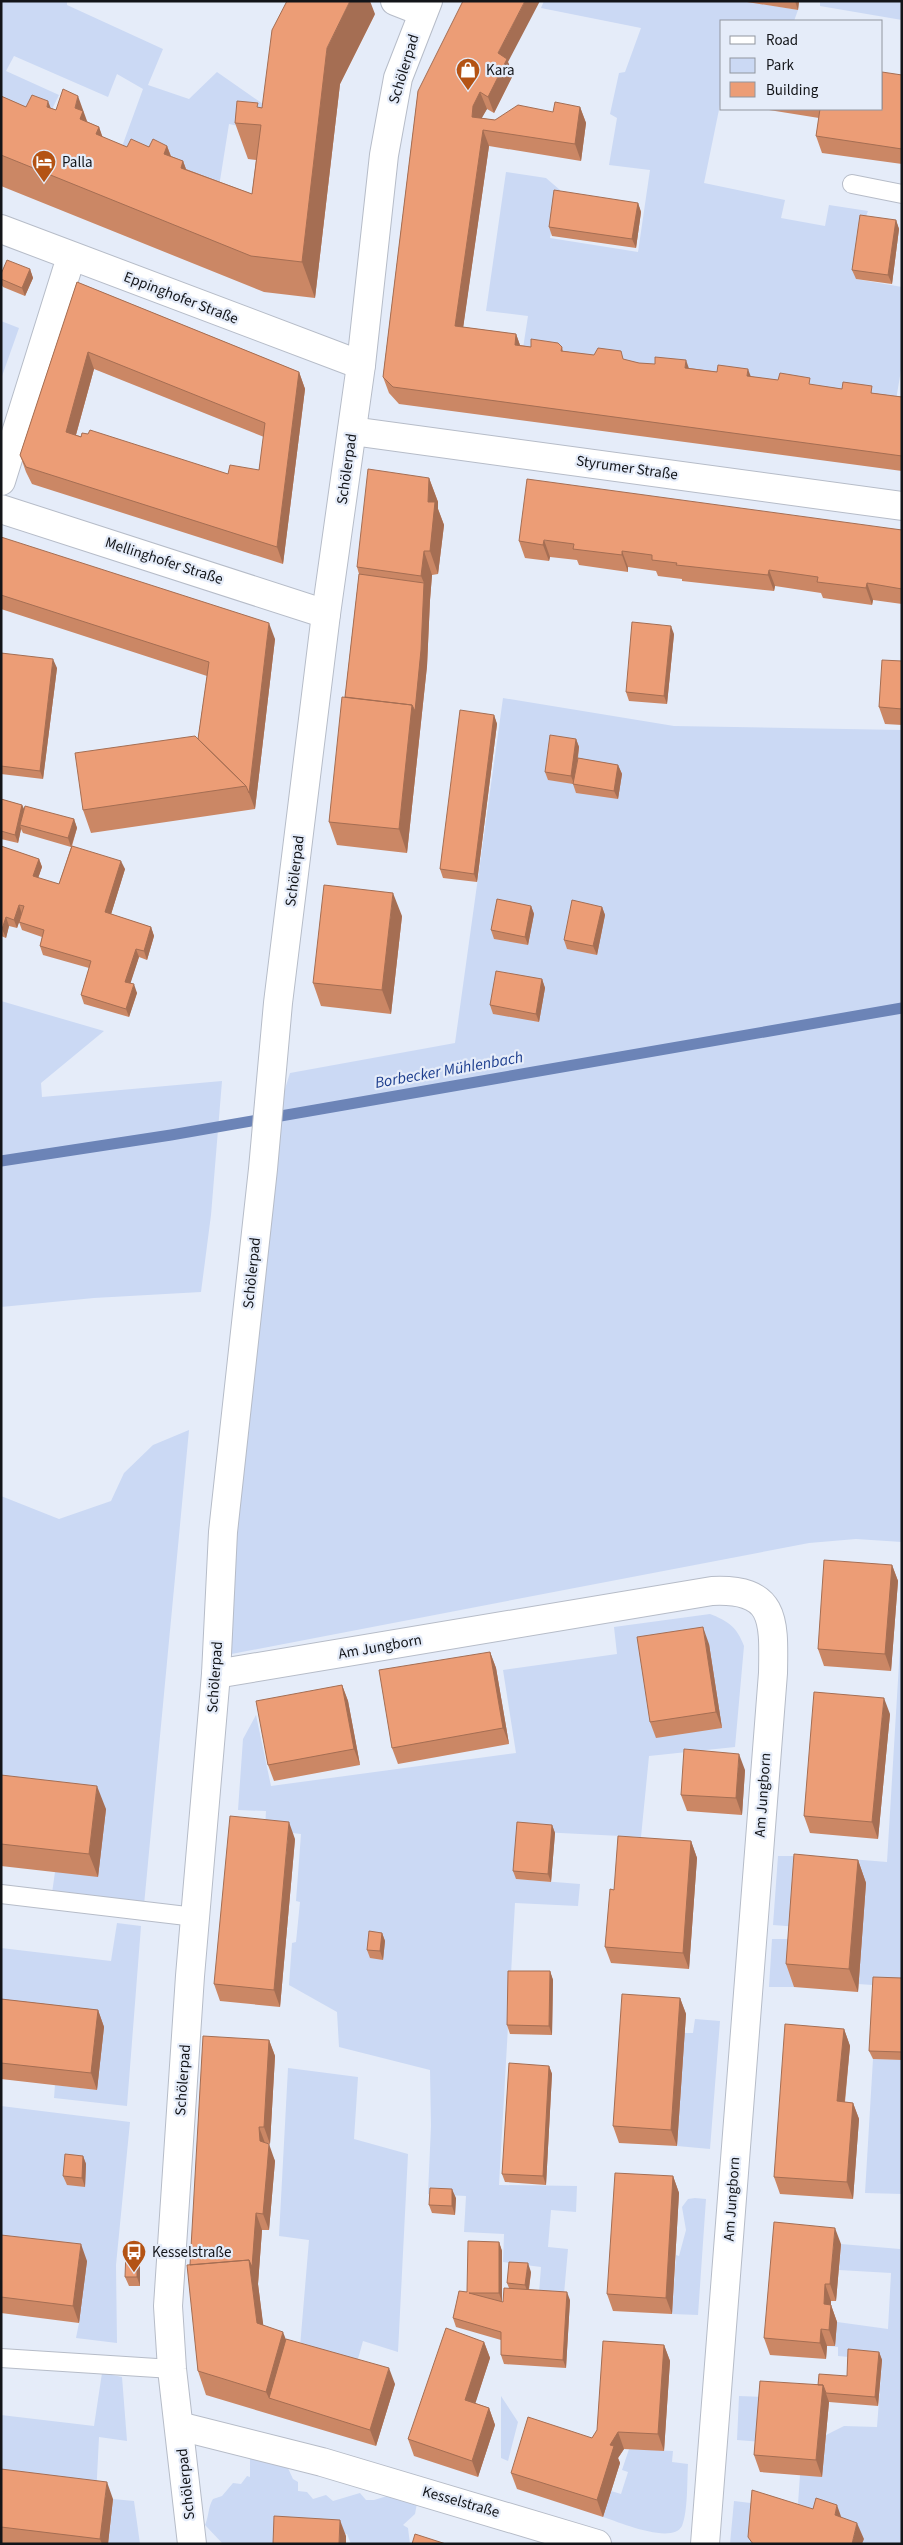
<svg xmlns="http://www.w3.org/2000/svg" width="903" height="2545" font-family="'Source Sans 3',sans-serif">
  <rect width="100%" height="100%" fill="#e5ecf9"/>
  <!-- green -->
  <path fill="#cbd9f4" d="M1 1H67V5L163 49 148 85 189 99 217 72 280 116 253 129 229 124 218 193 116 163 143 89 117 74 108 97 14 56 6 71 59 95 39 136 1 120Z
    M544 1H747L798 10 794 21H722V95L704 183 785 200 781 218 825 226 829 205 868 211 863 224 856 279 902 287V364L894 412 521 361 528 316 486 311 506 172 546 178 560 190 550 238 638 252 650 170 609 165 617 118 610 114 619 73 625 72 641 28 541 8Z
    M820 1H902V20L820 6Z
    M1 321 19 328 1 379Z
    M503 698 674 726 902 730V1542L856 1539 809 1543 216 1657 268 1143 290 1073 455 1043Z
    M1 1001 104 1031 41 1083 42 1097 222 1081 211 1215 201 1292 94 1298 1 1307Z
    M189 1430 144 1905 52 1893 55 1872 1 1797V1496L59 1519 111 1501 124 1473 153 1445Z
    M710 1614C728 1621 737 1627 744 1646L735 1747 649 1756 641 1837 520 1831 516 1879 580 1884 578 1906 515 1903 499 2185 577 2186 576 2212 551 2210 548 2247 568 2249 564 2294 539 2293 541 2267 503 2262 504 2234 464 2232 466 2196 428 2194 431 2126 430 2070 339 2047 337 2012 289 1985 292 1943 296 1942 300 1902 296 1901 301 1834 265 1830 266 1811 238 1810 243 1739 256 1715 271 1786 516 1753 503 1670 617 1654 614 1627Z
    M902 1614V1987L858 1984 799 1927 773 1925 778 1856H813L887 1862Z
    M117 1923 141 1926 127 2106 54 2098 55 2085 97 2090 1 2015V1948L111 1961Z
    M772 1939H798L794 1987H769Z
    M695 2019 720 2021 710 2149 677 2146 684 2033H693Z
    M873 2059 902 2060V2194L865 2193Z
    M288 2068 358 2077 354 2139 408 2154 398 2352 363 2341 356 2366 300 2347 309 2240 279 2236Z
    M1 2106 130 2122 116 2265 117 2343 76 2338 79 2323 1 2250Z
    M695 2198 706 2199 698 2315 672 2314 676 2255 679 2256 686 2230 682 2207 688 2199Z
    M902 2220V2544H862L863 2539 797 2518 800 2475 822 2476 826 2435 844 2426 877 2427 882 2360 838 2356V2347L827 2346 830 2321 888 2329 891 2273 839 2270 841 2244 900 2249Z
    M102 2373 122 2377 127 2441 99 2437 96 2497 1 2485V2415L94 2426Z
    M501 2396 518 2422 508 2461 501 2458Z
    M739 2396 766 2397 762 2442 737 2440Z
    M250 2449 287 2466 293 2479 298 2482V2491L307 2492 313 2499 326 2495 333 2501 360 2493 366 2500H374L394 2494 418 2498 415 2514 403 2525 408 2528 410 2544H351L347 2534 337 2533 279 2544H223L205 2525C209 2516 208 2507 213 2499L222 2496 233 2483 241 2484 247 2476 250 2477Z
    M629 2449 673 2451 672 2462 688 2464C687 2481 688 2512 682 2526 672 2545 619 2522 603 2517L611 2491 621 2494 628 2472 622 2470Z
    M113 2499 134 2501 140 2544H108Z
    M734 2501 759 2504 755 2544H730Z"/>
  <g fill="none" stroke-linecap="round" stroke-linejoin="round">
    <!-- stream -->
    <path stroke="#6c84b7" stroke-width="11" d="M1 1161 171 1135 902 1008"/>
    <defs>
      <path id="service" d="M852 184 902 194
        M1 1894 195 1917
        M1 2358 172 2369"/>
      <path id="minor" d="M395 1 423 12
        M1 229 361 365
        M352 431 902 506
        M1 481 71 257
        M1 509 326 614
        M216 1674 712 1591C776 1588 774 1620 773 1673L705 2544
        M179 2426 322 2462 597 2544"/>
      <path id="tertiary" d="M192 2544 172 2369 168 2306 190 1976 216 1674 223 1532 263 1169 278 1003 326 614 361 365 384 155 398 78 428 1"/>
    </defs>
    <!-- service casing -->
    <use href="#service" stroke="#b6bcc8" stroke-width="20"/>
    <!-- minor casing -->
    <use href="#minor" stroke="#b6bcc8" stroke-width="30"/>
    <!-- tertiary casing -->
    <use href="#tertiary" stroke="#b6bcc8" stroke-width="30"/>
    <!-- service -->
    <use href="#service" stroke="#fff" stroke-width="18"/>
    <!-- minor -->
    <use href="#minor" stroke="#fff" stroke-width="28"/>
    <!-- tertiary -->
    <use href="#tertiary" stroke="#fff" stroke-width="28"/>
  </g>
  <!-- wall -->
  <path fill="#cb8765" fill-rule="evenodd" d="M747 1H799L798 10 747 2Z
    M375 14 340 84 315 298 264 292 1 186V96L26 107 51 108 88 122 99 127 102 137 127 147 167 146 171 156 183 161 186 169 252 194 256 160 248 159 235 123 259 107 262 108Z
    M508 62 513 75 494 113 487 109 481 118 495 120 553 112 580 107 586 123 581 161 489 146 463 327 516 334 520 345 531 347H562L563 351 624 360 639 363 689 368 902 397V471L399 404 389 393 383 377 418 91Z
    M902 75V164L822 153 816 136 819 118 769 110 768 109H882Z
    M638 203 641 212 636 248 552 236 549 227Z
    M896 220 899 229 892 284 856 279 852 270Z
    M30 269 33 278 25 296 3 287 1 284V274Z
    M77 282 299 372 305 389 283 564 32 484 26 472 20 455ZM94 369 264 437 259 470 228 474 76 435Z
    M429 478 438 502V509L444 525 438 574 432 575 430 600 427 666 407 853 337 845 329 822 345 697 359 574 357 567Z
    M902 530V604L873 600 872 605 823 598 821 593 775 586 774 591 682 581V579L658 576 656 571 628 567V572L579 565 577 560 550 557 549 561 525 558 519 541Z
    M1 537 275 639 255 809 91 833 83 810 198 739 207 676 1 609Z
    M674 634 667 704 629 701 626 692Z
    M1 653 57 668 43 779 1 774Z
    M902 661V725L885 724 879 707Z
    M494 715 497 724 477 882 443 878 440 869Z
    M576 739 579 747 578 758 618 765 622 774 618 799 576 793 573 784 548 780 545 772Z
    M1 799 22 805 24 809 74 819 77 828 72 846 125 869 111 914 151 927 154 936 147 960 139 957 130 983 137 993 129 1017 84 1004 81 995 89 968 43 955 40 946 42 937 22 930 19 922 17 928 9 926 6 938 1 936V846L39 859 42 867 38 878 59 884 71 847 23 833 21 829 18 843 1 839Z
    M531 906 534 914 528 945 494 939 491 930Z
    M602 907 605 915 597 955 567 949 564 940Z
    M402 916 391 1014 321 1006 313 983Z
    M542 979 545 988 539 1022 493 1014 490 1005Z
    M892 1565 898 1581 891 1671 824 1666 818 1649Z
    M709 1644 722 1728 656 1738 650 1722Z
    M490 1652 496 1668 509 1744 398 1764 392 1748Z
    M342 1685 348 1701 360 1765 274 1781 268 1765Z
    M890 1714 878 1839 810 1833 804 1816Z
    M745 1770 742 1815 687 1811 681 1795Z
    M1 1775 106 1809 98 1877 1 1866Z
    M552 1825 555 1833 551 1882 516 1879 513 1871Z
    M295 1839 280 2007 220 2001 214 1984Z
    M691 1841 697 1858 689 1969 611 1963 605 1947 614 1890Z
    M858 1860 866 1883 858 1992 794 1987 786 1964Z
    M382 1933 385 1941 383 1960 370 1958 367 1950Z
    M550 1971 553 1980 552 2035 510 2034 507 2025Z
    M902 1978V2060L873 2059 869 2051Z
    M680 1998 686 2014 677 2146 619 2143 613 2126Z
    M1 1999 98 2010 104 2027 97 2090 1 2079Z
    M844 2029 850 2046 845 2102 853 2103 859 2119 853 2199 780 2194 774 2177Z
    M269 2040 275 2056 270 2144 266 2143 275 2161 269 2230H262L258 2284 263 2325 286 2339 395 2384 376 2446 206 2395 198 2371 190 2265Z
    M549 2066 552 2074 546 2185 505 2182 502 2174Z
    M83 2156 86 2164 85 2187 67 2185 63 2176Z
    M673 2176 679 2193 672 2314 613 2311 607 2294Z
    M456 2198 455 2215 432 2213 429 2205Z
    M1 2235 87 2261 79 2323 1 2313Z
    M499 2242 502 2251V2302H503L509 2288 507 2283 531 2272 529 2290 570 2300 566 2368 504 2364 501 2355V2340L456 2327 453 2318 467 2292Z
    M841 2244 836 2301H831V2305L837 2322 835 2346H827L826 2359 770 2355 764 2338Z
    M140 2260V2286H129L125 2277Z
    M484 2342 490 2358 475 2403 489 2408 495 2425 478 2477 414 2456 408 2439Z
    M664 2345 670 2361 664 2451 624 2449 618 2458 620 2463 603 2517 517 2489 511 2473 592 2438Z
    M879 2352 882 2360 878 2406 829 2402 822 2477 760 2472 754 2455 818 2385 847 2376Z
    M1 2469 113 2499 108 2544H7L1 2543Z"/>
  <!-- shaded-wall -->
  <path fill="#a56e53" d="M350 1H370L375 14 340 84 315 298 302 262 327 48Z
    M525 1H540L508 62 513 75 494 113 488 97 498 53Z
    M795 1H799L798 10Z
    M480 92 487 109 479 123 472 117 473 106Z
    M78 96 91 132 88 142 75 108Z
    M48 101 62 137 47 107Z
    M580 107 586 123 581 161 575 144Z
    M99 127 112 163 96 134Z
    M483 130 489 146 461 343 455 326Z
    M167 146 180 182 164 154Z
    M183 161 196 197 181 168Z
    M638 203 641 212 636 248 632 239Z
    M896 220 899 229 892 284 888 275Z
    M30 269 33 278 25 296 22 288Z
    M516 334 522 351 515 345Z
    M88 352 94 369 72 449 66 432Z
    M686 360 692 377 685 368Z
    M748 369 754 385 747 376Z
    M299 372 305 389 283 564 277 547Z
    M429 478 438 502V509L444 525 438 574 430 551 428 502Z
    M544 540 550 557 549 561 543 545Z
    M424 551 432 575 430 600 427 666 407 853 399 829 424 583 421 576Z
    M622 551 628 567V572L622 555Z
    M769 570 775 586 774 591 768 575Z
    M867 583 873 600 872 605 866 588Z
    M269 623 275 639 255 809 249 793Z
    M671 626 674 634 667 704 664 696Z
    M53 659 57 668 43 779 40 771Z
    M494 715 497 724 477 882 474 874Z
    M576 739 579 747 574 784 571 776Z
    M618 765 622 774 618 799 614 791Z
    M22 805 26 813 20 825 21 829 18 843 15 835Z
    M74 819 77 828 71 847 68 838Z
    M39 859 42 867 36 884 33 876Z
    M121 861 125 869 109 921 105 912Z
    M393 893 402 916 391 1014 382 990Z
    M19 905 22 914 17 928 14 920Z
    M531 906 534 914 528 945 525 937Z
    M602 907 605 915 597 955 593 946Z
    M6 917 9 926 6 938 2 929Z
    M151 927 154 936 147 960 144 951Z
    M136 949 139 957 128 991 125 982Z
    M542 979 545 988 539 1022 536 1014Z
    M134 984 137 993 129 1017 126 1009Z
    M892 1565 898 1581 891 1671 885 1654Z
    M703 1627 709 1644 722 1728 716 1712Z
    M490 1652 496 1668 509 1744 503 1728Z
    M342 1685 348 1701 360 1765 354 1749Z
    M884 1698 890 1714 878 1839 872 1822Z
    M739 1754 745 1770 742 1815 736 1798Z
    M97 1786 106 1809 98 1877 89 1854Z
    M289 1822 295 1839 280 2007 274 1990Z
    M552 1825 555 1833 551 1882 548 1874Z
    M691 1841 697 1858 689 1969 683 1953Z
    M858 1860 866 1883 858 1992 849 1969Z
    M382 1933 385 1941 383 1960 380 1951Z
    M550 1971 553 1980 552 2035 549 2026Z
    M680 1998 686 2014 677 2146 671 2130Z
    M98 2010 104 2027 97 2090 91 2073Z
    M844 2029 850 2046 843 2118 837 2101Z
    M269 2040 275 2056 270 2144 264 2127Z
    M549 2066 552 2074 546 2185 543 2176Z
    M853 2103 859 2119 853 2199 847 2182Z
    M259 2127 265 2143 260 2141Z
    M269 2144 275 2161 269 2230 263 2214Z
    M83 2156 86 2164 85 2187 82 2178Z
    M673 2176 679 2193 672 2314 666 2298Z
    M452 2189 456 2198 455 2215 452 2206Z
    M256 2213 262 2230 258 2284 266 2346 257 2323 249 2260Z
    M835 2228 841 2244 836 2301 830 2284Z
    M499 2242 502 2251V2302L499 2293Z
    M81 2244 87 2261 79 2323 73 2306Z
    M137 2252 140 2260V2286L137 2277Z
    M528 2263 531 2272 528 2294 525 2285Z
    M825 2284 831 2301V2305L837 2322 835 2346 829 2330 824 2304Z
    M567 2292 570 2300 566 2368 563 2360Z
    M821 2329 827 2346 826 2359 820 2343Z
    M283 2332 292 2355 269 2398 266 2392Z
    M484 2342 490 2358 471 2417 465 2400Z
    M664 2345 670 2361 664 2451 658 2434Z
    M879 2352 882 2360 878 2406 875 2397Z
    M389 2368 395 2384 376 2446 370 2430Z
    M823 2385 829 2402 822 2477 816 2460Z
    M489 2408 495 2425 478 2477 472 2461Z
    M618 2432 624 2449 618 2458 620 2463 603 2517 597 2500 610 2445Z
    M107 2482 113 2499 108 2544H102L100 2539Z
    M837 2505 843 2522 835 2515Z
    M340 2520 346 2536V2544H339Z
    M857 2523 864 2539 862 2544H852Z"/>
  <!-- building -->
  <path fill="#ec9d76" stroke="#a56e53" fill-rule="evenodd" d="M287 1H350L327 48 302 262 251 256 1 155V96L26 107 32 95 48 101 47 107 56 110 63 89 78 96 75 108 83 111 80 119 99 127 96 134 127 147 131 139 149 147 153 139 167 146 164 154 183 161 181 168 252 194 261 125 235 123 237 101 258 103 257 107 262 108 272 30Z
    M463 1H525L498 53 507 59 488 97 480 92 473 106 472 117 495 120 518 105 553 112 555 102 580 107 575 144 483 130 455 326 516 334 515 345 531 347V339L558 343 562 347 561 351 594 355 598 348 621 351 623 359 639 363 655 364V357L686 360 685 368 717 372 718 365 748 369 747 376 778 380 780 373 810 378 809 384 842 389 843 382 872 386 871 393 902 397V456L393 387 383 377 418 91Z
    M882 72 902 75V149L816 136 820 109H882Z
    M554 190 638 203 632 239 549 227Z
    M860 215 896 220 888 275 852 270Z
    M7 260 30 269 22 288 1 279V274Z
    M77 282 299 372 277 547 26 467 20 455ZM88 352 265 423 259 470 230 465 228 474 90 430 88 434 82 433 81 437 66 432Z
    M368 469 429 478 428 502H435L430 551H424L421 576 357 567Z
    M527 479 902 530V589L867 583 866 588 817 582 818 577 769 570 768 575 676 565 677 563 652 560V555L622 551V555L573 549 574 544 544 540 543 545 519 541Z
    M1 537 269 623 249 793 246 786 198 739 209 662 1 595Z
    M359 574 424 583 421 650 415 711 412 705 345 697Z
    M632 622 671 626 664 696 626 692Z
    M1 653 53 659 40 771 1 766Z
    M882 660 902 661V709L879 707Z
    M342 697 412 705 399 829 329 822Z
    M460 710 494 715 474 874 440 869Z
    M550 735 576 739 571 776 545 772Z
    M195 736 246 786 83 810 75 753Z
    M578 758 618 765 614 791 573 784Z
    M1 799 22 805 15 835 1 831Z
    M25 806 74 819 68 838 20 825Z
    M1 846 39 859 33 876 59 884 72 846 121 861 105 912 151 927 144 951 136 949 125 982 134 984 126 1009 81 995 91 961 40 946 44 930 19 922 24 906 19 905 14 920 6 917 2 929H1Z
    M324 885 393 893 382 990 313 983Z
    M497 899 531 906 525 937 491 930Z
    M572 900 602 907 593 946 564 940Z
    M496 971 542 979 536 1014 490 1005Z
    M824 1560 892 1565 885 1654 818 1649Z
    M703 1627 716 1712 650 1722 637 1637Z
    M490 1652 503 1728 392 1748 379 1670Z
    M342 1685 354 1749 268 1765 256 1701Z
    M814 1692 884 1698 872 1822 804 1816Z
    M684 1749 739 1754 736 1798 681 1795Z
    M1 1775 97 1786 89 1854 1 1844Z
    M230 1816 289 1822 274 1990 214 1984Z
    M517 1822 552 1825 548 1874 513 1871Z
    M618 1836 691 1841 683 1953 605 1947 610 1889 614 1890Z
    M794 1854 858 1860 849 1969 786 1964Z
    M369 1931 382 1933 380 1951 367 1950Z
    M508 1971H550L549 2026 507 2025Z
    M873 1977 902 1978V2052L869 2051Z
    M622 1994 680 1998 671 2130 613 2126Z
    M1 1999 98 2010 91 2073 1 2063Z
    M785 2024 844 2029 837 2101 853 2103 847 2182 774 2177Z
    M203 2036 269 2040 264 2127H259L260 2141 269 2144 267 2169 263 2214 256 2213 252 2267 249 2260 190 2265Z
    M509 2063 549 2066 543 2176 502 2174Z
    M65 2154 83 2156 82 2178 63 2176Z
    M615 2173 673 2176 666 2298 607 2294Z
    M430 2188 452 2189V2206L429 2205Z
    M774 2222 835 2228 830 2284H825L824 2304 831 2305 829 2330 821 2329 820 2343 764 2338Z
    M1 2235 81 2244 73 2306 1 2297Z
    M468 2241 499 2242V2293H469L503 2302 504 2288 567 2292 563 2360 501 2355V2332L453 2318 459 2291 467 2292Z
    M126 2251 137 2252V2277H125Z
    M249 2260 257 2323 283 2332 266 2392 198 2371 187 2265Z
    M509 2262 528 2263 525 2285 507 2283Z
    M446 2328 484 2342 465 2400 489 2408 472 2461 408 2439Z
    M286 2339 389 2368 370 2430 269 2398Z
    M603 2341 664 2345 658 2434 618 2432 610 2445 614 2446 597 2500 511 2473 528 2417 592 2438 597 2430Z
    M848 2349 879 2352 875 2397 826 2393 823 2385H818L819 2374 847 2376Z
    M760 2381 823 2385 816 2460 754 2455Z
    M1 2469 107 2482 100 2539 1 2527Z
    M752 2490 813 2509 816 2498 837 2505 835 2515 857 2523 852 2544H753L748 2537Z
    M274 2516 340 2520 339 2544H273Z
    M415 2534 446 2544H412Z"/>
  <!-- icons -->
  <defs>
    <symbol id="shop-pin" viewBox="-11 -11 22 30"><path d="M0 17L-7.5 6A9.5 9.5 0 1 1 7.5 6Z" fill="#b45314" stroke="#e5ecf9"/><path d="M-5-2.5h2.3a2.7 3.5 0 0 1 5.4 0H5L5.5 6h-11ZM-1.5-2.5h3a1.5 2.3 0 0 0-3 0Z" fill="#fff"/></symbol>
    <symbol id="hotel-pin" viewBox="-11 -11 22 30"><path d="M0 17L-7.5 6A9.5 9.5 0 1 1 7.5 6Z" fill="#b45314" stroke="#e5ecf9"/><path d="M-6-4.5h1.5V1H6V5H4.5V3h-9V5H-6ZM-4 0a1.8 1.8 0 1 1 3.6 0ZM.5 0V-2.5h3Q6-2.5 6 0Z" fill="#fff"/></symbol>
    <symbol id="bus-pin" viewBox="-11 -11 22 30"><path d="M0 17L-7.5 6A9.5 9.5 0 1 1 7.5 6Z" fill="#b45314" stroke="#e5ecf9"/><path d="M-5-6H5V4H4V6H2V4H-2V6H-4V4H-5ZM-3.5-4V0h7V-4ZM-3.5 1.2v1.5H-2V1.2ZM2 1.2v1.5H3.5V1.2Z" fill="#fff"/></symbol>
  </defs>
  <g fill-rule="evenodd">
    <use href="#shop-pin" x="454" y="56" width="28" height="38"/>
    <use href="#hotel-pin" x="30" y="148" width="28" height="38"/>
    <use href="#bus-pin" x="120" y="2238" width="28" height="38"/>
  </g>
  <g text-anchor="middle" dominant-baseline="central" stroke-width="4.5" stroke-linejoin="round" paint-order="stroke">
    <!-- street labels -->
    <g font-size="15" fill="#131519" stroke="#e5ecf9">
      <text transform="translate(404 69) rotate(-73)">Schölerpad</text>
      <text transform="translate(181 298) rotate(21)">Eppinghofer Straße</text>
      <text transform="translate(627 468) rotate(8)">Styrumer Straße</text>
      <text transform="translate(347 469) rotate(-82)">Schölerpad</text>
      <text transform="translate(164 561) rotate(18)">Mellinghofer Straße</text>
      <text transform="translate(295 871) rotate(-83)">Schölerpad</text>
      <text transform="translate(252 1273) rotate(-84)">Schölerpad</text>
      <text transform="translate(380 1647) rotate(-10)">Am Jungborn</text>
      <text transform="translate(215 1677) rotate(-86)">Schölerpad</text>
      <text transform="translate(763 1795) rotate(-86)">Am Jungborn</text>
      <text transform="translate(183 2080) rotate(-86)">Schölerpad</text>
      <text transform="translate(732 2199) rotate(-86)">Am Jungborn</text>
      <text transform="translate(186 2484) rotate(-96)">Schölerpad</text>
      <text transform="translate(461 2502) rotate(16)">Kesselstraße</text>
    </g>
    <!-- poi labels -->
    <g font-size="15" fill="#131519" stroke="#e5ecf9" text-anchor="start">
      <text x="486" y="70">Kara</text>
      <text x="62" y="162">Palla</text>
      <text x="152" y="2252">Kesselstraße</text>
    </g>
    <!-- water labels -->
    <g font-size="16" font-style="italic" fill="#1d3e8e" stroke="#e5ecf9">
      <text transform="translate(449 1070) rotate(-10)">Borbecker Mühlenbach</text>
    </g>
  </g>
  <!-- border -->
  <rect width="903" height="2545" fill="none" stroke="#131519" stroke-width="5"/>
  <!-- legend -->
  <rect x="720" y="20" width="162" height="90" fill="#e5ecf9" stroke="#91969f"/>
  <rect x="730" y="36" width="25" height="8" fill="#ffffff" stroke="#91969f"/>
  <text x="766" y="45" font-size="15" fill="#131519">Road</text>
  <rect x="730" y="58" width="25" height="15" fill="#cbd9f4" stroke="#91969f"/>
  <text x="766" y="70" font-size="15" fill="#131519">Park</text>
  <rect x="730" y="82" width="25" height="15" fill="#ec9d76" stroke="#91969f"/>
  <text x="766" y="95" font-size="15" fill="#131519">Building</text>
</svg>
